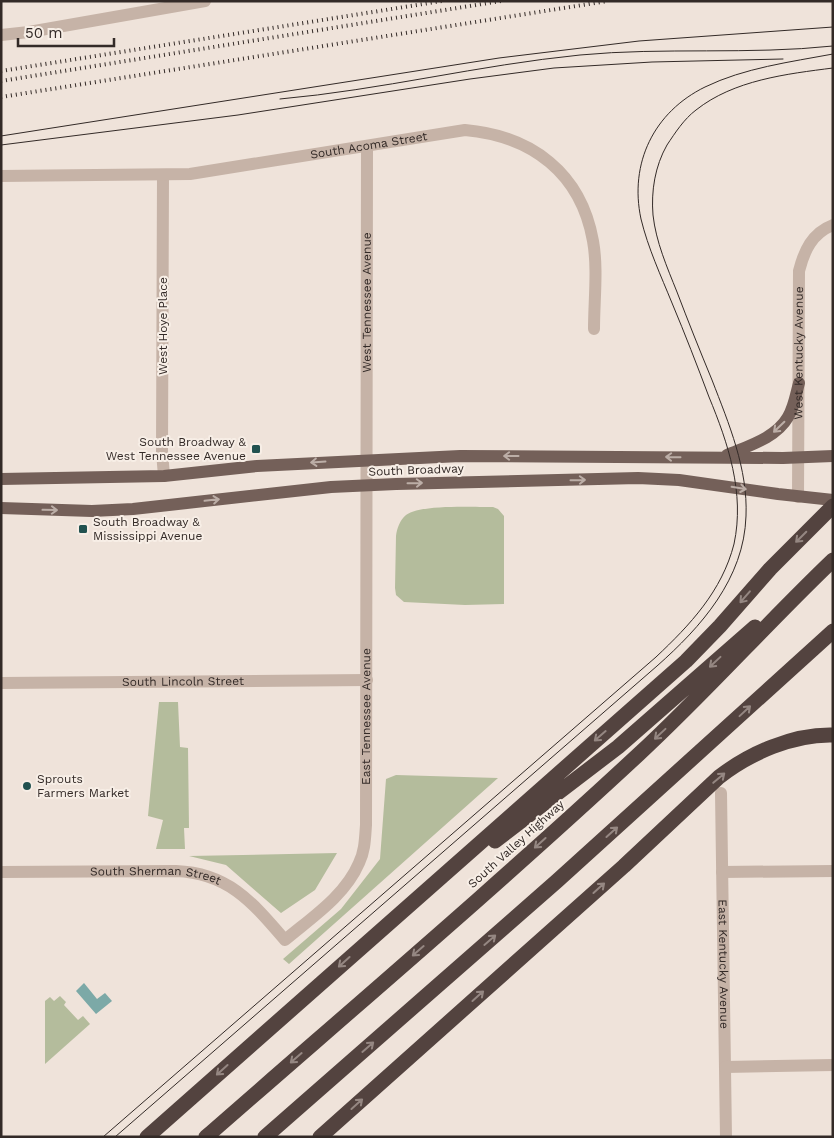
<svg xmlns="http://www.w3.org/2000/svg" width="834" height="1138" font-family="'Work Sans',sans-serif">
  <rect width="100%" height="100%" fill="#efe3da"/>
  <!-- green -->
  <path fill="#b4bc9c" d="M493 507 498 509 504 516V604L465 605 404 602 396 595 395 588 396 536C397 528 400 520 406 515 421 504 473 507 493 507Z
    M159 702H178L180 747 188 748 189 828H184L185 849H156L163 820 148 816Z
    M396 775 498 778 289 964 283 959 341 909 380 859 386 779Z
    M337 853 315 890 281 913 226 865 189 856Z
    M60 996 66 1002 64 1005 78 1020 83 1016 90 1024 45 1064V1001L50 997 54 1001Z"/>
  <!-- water -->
  <path fill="#7ca9a7" d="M84 983 97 999 105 993 112 1001 96 1014 76 991Z"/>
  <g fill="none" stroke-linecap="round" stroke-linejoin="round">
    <!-- minor -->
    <g stroke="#c6b3a7" stroke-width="12">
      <path d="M1 35 29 32 205 1"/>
      <path d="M163 175 162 452 164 476"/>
      <path id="s1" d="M1 176 190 174 465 130C532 136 581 173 593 241 598 269 594 300 594 329"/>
      <path id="s2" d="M798 497 799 271C804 251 812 233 833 225"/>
      <path id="s3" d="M1 683 367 680"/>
      <path id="s4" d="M721 793 726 1137"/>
      <path id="s5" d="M1 872 176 871C229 873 253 903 285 940 311 918 345 896 359 863 365 851 365 838 366 825L367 146"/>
      <path d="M722 872 833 871"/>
      <path d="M725 1067 833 1065"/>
    </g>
    <!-- major -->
    <path stroke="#746059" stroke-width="12" d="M727 455C748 446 776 438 788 417 794 407 796 394 799 383
      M1 479 164 476 257 466 460 456 783 458 833 456
      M1 508 92 511 133 509 331 487 396 484 638 478 679 480 778 494 833 500"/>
    <!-- highway -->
    <path stroke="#53433f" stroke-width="15" d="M495 841 618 747 755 627
      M147 1137 686 661 720 626 770 569 833 506
      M206 1137C351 1010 498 885 639 754 706 692 767 623 833 560
      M265 1137 557 881 833 631
      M320 1137 624 866 719 777C750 753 793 734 833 735"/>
    <!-- tram -->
    <path stroke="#332a27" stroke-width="1" d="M280 99C381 90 479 65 580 55 664 47 749 55 833 46
      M1 136 499 58 639 41 833 27
      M1 145 238 115 470 79 554 68 652 62 783 59
      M103 1137 656 657C690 625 722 591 734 544 745 493 728 443 709 397 697 365 685 334 672 303 661 276 648 248 641 219 629 163 654 112 705 87 744 68 790 62 833 54
      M115 1137 657 666C701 627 744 579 746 516 748 469 729 424 712 380 700 351 688 321 677 292 667 267 656 242 653 215 651 191 655 166 667 145 675 133 684 119 696 110 734 80 786 74 833 68"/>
    <!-- rail -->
    <path stroke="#332a27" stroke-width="4" stroke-dasharray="1 4" stroke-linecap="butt" d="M1 71 442 1
      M1 81 501 1
      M1 97 608 1"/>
  </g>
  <!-- one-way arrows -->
  <defs><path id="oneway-shaft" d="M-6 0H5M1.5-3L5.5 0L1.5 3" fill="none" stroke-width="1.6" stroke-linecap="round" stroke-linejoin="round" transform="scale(1.25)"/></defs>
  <g stroke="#bcaea7">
    <use href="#oneway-shaft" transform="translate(779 427) rotate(136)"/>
    <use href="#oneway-shaft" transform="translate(511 456) rotate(180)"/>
    <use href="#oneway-shaft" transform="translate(673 457) rotate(-179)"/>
    <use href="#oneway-shaft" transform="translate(318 462) rotate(176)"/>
    <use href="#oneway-shaft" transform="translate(578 480) rotate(-1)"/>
    <use href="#oneway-shaft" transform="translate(415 483) rotate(-1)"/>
    <use href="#oneway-shaft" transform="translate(739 488) rotate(9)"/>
    <use href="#oneway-shaft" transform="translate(212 500) rotate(-6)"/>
    <use href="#oneway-shaft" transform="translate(50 510) rotate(1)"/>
  </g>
  <g stroke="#958782">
    <use href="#oneway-shaft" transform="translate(801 537) rotate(135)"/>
    <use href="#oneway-shaft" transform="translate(745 597) rotate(131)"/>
    <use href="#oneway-shaft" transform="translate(715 662) rotate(137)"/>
    <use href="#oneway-shaft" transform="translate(745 711) rotate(-43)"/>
    <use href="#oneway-shaft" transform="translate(660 734) rotate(137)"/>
    <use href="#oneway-shaft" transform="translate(600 736) rotate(139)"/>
    <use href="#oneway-shaft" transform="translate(719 778) rotate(-40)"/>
    <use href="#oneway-shaft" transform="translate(612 832) rotate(-42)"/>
    <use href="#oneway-shaft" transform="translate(540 843) rotate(138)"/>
    <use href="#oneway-shaft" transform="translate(599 888) rotate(-42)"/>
    <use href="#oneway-shaft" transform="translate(490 940) rotate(-41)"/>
    <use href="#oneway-shaft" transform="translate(418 951) rotate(139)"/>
    <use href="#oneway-shaft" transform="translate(344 962) rotate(138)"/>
    <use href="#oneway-shaft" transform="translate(478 996) rotate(-42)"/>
    <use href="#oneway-shaft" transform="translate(368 1047) rotate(-41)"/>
    <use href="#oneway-shaft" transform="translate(296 1058) rotate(139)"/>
    <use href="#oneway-shaft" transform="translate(222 1070) rotate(138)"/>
    <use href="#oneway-shaft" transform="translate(357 1104) rotate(-42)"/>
  </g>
  <!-- markers -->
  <g fill="#21514f" stroke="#f7eee6" stroke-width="2">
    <rect x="251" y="444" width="10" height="10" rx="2.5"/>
    <rect x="78" y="524" width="10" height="10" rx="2.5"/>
    <circle cx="27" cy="786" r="5"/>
  </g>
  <g text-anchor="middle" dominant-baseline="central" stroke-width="4" stroke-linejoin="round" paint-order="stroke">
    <!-- street labels -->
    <g font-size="12" fill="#332a27" stroke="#f7eee6">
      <text stroke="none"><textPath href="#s1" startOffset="370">South Acoma Street</textPath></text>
      <text stroke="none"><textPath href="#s5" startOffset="978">West Tennessee Avenue</textPath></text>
      <text transform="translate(163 326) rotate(-90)">West Hoye Place</text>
      <text stroke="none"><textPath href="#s2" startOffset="144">West Kentucky Avenue</textPath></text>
      <text transform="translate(416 470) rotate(-2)">South Broadway</text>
      <text stroke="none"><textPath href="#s3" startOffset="182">South Lincoln Street</textPath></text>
      <text stroke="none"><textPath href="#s5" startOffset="564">East Tennessee Avenue</textPath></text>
      <text transform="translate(516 844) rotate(-42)">South Valley Highway</text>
      <text stroke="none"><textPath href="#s5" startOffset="155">South Sherman Street</textPath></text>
      <text stroke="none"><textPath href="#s4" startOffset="171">East Kentucky Avenue</textPath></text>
    </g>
    <!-- poi labels -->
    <g font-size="12" fill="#332a27" stroke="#f7eee6" text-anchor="start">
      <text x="246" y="442" text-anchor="end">South Broadway &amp;<tspan x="246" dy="14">West Tennessee Avenue</tspan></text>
      <text x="93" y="522">South Broadway &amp;<tspan x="93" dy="14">Mississippi Avenue</tspan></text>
      <text x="37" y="779">Sprouts<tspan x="37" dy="14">Farmers Market</tspan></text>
    </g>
  </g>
  <!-- border -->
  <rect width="834" height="1138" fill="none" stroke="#332a27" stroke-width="5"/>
  <!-- scale -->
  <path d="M18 38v8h96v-8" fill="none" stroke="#332a27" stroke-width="2.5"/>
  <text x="25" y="38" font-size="15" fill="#332a27" stroke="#f7eee6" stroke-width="4" paint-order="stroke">50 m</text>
</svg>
